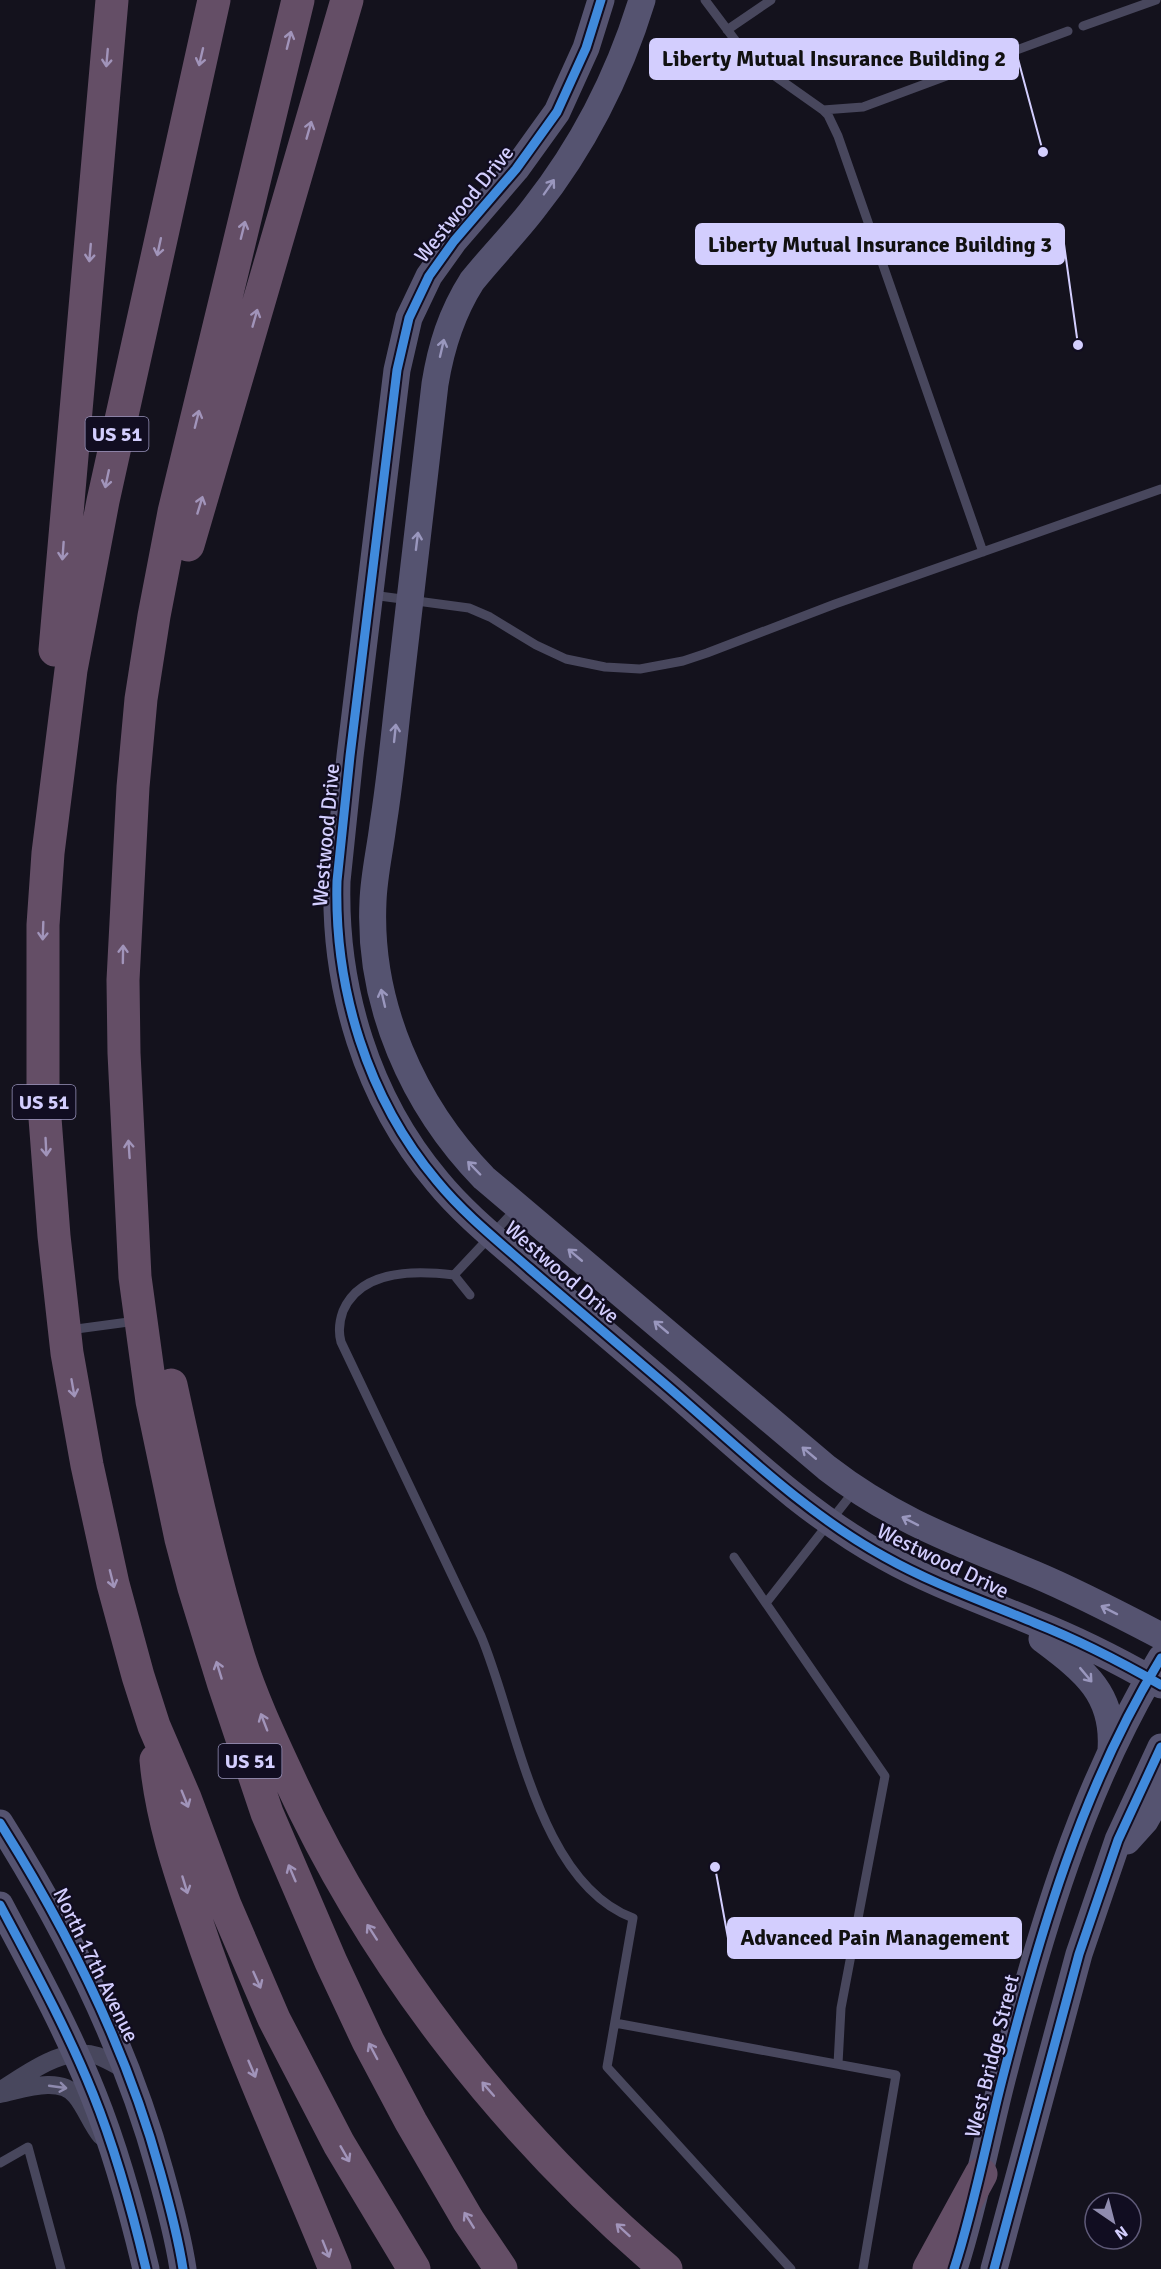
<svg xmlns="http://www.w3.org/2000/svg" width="1161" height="2269" font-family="Signika,sans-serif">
  <rect width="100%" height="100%" fill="#14121d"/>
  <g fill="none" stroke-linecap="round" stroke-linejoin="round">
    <!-- lane -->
    <path stroke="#48475d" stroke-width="9" d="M705 0 738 44 765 69 823 110 828 115 838 136 983 552
      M1083 26 1156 0
      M727 30 771 0
      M823 110 863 107 1068 31
      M372 595 469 608 490 617 536 645 566 659 605 667 640 669 683 661 707 653 835 604 1161 489
      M454 1275 516 1209
      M470 1295 454 1275C416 1270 361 1269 343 1311 339 1322 338 1331 341 1342L481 1636C517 1721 537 1882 633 1918L607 2067 791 2269
      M69 1330 136 1321
      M734 1557 885 1776 841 2008 838 2064
      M766 1603 854 1491
      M615 2023 896 2075 863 2269
      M0 2163 28 2147 61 2269"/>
    <!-- street -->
    <path stroke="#48475d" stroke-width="18" d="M1 2090C29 2073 63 2045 98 2056 108 2060 118 2066 128 2071
      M0 2094C21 2090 60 2075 76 2096 86 2108 91 2124 101 2136"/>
    <!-- secondary -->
    <path stroke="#555370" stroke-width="27" d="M601 0 586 48 557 112 516 169 454 241 429 276 409 318 397 370 350 756 337 881C334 988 367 1098 437 1181 464 1214 498 1241 530 1269 573 1306 617 1343 660 1380 732 1441 801 1511 885 1557 933 1584 985 1602 1035 1623 1078 1640 1121 1662 1161 1685
      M642 0C619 75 583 146 534 208 515 233 492 256 472 281 451 314 441 347 435 384 423 493 409 603 397 712 393 750 389 787 383 825 380 850 374 875 373 901 368 1004 413 1105 484 1178L827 1468C894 1520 957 1542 1034 1574 1077 1592 1119 1614 1161 1636
      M1042 1639C1083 1670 1115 1693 1111 1750
      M0 1823C68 1931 126 2047 160 2171 169 2203 178 2236 183 2269
      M1127 1841 1145 1821 1161 1793
      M0 1905C33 1967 67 2029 93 2094 116 2151 132 2210 146 2269
      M954 2269C974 2207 986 2143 1002 2080 1039 1935 1082 1787 1161 1658
      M994 2269 1079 1954 1118 1840 1161 1747"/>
    <!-- highway -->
    <path stroke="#644e66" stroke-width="33" d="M214 0 103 501 71 670 48 853 43 925V1092L54 1236 67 1353 87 1465 113 1584 138 1676 154 1726 185 1798 225 1905 274 2019 339 2144 414 2269
      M298 0 174 512 154 616 141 699 133 787 123 980 124 1053 135 1277 152 1401 181 1539 194 1588 223 1682 267 1813 331 1962 368 2041 411 2122 468 2220 501 2269
      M188 545 347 0
      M55 650 112 0
      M171 1385C191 1477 211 1568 239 1658 252 1699 271 1739 289 1778 376 1967 507 2134 666 2269
      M156 1760C161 1816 179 1870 197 1923 236 2041 288 2154 335 2269
      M929 2269 981 2174"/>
    <defs>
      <path id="cycleway" d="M601 0 586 48 557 112 516 169 454 241 429 276 409 318 397 370 350 756 337 881C334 988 367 1098 437 1181 464 1214 498 1241 530 1269 573 1306 617 1343 660 1380 732 1441 801 1511 885 1557 933 1584 985 1602 1035 1623 1078 1640 1121 1662 1161 1685
        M0 1823C68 1931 126 2047 160 2171 169 2203 178 2236 183 2269
        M0 1905C33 1967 67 2029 93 2094 116 2151 132 2210 146 2269
        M954 2269C974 2207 986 2143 1002 2080 1039 1935 1082 1787 1161 1658
        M994 2269 1079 1954 1118 1840 1161 1747"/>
    </defs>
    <!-- cycleway casing -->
    <use href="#cycleway" stroke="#110d21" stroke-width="13"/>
    <!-- cycleway -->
    <use href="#cycleway" stroke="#408adc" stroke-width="9"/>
  </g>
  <!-- one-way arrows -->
  <defs><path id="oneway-shaft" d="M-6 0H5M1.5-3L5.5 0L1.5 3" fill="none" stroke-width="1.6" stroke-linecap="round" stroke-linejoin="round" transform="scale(1.5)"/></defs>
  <g stroke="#a194ba">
    <use href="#oneway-shaft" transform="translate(289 40) rotate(-76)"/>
    <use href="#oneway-shaft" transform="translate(201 57) rotate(103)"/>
    <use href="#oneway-shaft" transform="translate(107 58) rotate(95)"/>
    <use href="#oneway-shaft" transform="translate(309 130) rotate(-74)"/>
    <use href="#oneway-shaft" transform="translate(243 230) rotate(-76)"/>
    <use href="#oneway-shaft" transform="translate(159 247) rotate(102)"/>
    <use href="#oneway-shaft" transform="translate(90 253) rotate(95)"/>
    <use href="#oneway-shaft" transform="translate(255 318) rotate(-74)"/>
    <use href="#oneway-shaft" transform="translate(197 419) rotate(-76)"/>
    <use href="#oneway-shaft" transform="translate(107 479) rotate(102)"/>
    <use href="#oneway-shaft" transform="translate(200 505) rotate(-73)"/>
    <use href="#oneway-shaft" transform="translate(63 551) rotate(94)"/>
    <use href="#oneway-shaft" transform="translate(43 931) rotate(92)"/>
    <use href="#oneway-shaft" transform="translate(123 954) rotate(-89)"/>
    <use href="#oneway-shaft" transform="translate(46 1147) rotate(87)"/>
    <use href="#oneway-shaft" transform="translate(129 1149) rotate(-94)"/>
    <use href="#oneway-shaft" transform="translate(73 1388) rotate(80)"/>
    <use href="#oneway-shaft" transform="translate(112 1579) rotate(76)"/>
    <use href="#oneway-shaft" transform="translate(219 1670) rotate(-107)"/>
    <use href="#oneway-shaft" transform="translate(264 1722) rotate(-111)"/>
    <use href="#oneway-shaft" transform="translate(185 1799) rotate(68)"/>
    <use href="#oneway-shaft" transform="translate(292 1873) rotate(-113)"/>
    <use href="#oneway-shaft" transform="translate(185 1885) rotate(73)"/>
    <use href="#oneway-shaft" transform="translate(372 1932) rotate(-123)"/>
    <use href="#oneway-shaft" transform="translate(257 1980) rotate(66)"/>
    <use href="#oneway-shaft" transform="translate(373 2051) rotate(-118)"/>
    <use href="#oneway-shaft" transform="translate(252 2069) rotate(67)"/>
    <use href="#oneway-shaft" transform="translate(488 2089) rotate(-131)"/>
    <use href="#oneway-shaft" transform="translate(345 2154) rotate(60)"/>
    <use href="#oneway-shaft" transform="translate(469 2220) rotate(-122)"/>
    <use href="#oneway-shaft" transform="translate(623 2230) rotate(-138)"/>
    <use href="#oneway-shaft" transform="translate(326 2249) rotate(68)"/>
  </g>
  <g stroke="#9a97be">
    <use href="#oneway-shaft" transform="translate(549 187) rotate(-55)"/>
    <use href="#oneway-shaft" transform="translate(442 348) rotate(-77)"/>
    <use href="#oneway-shaft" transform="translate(417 541) rotate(-83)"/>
    <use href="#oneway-shaft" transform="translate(395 733) rotate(-84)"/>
    <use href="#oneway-shaft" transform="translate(383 998) rotate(-103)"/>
    <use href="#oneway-shaft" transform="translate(474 1168) rotate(-134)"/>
    <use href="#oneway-shaft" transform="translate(575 1255) rotate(-140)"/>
    <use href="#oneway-shaft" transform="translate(661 1327) rotate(-140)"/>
    <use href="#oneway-shaft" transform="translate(809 1453) rotate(-140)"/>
    <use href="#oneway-shaft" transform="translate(910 1521) rotate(-153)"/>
    <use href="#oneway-shaft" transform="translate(1109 1610) rotate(-153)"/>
    <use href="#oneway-shaft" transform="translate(1086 1675) rotate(50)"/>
  </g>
  <use stroke="#8e8aae" href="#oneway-shaft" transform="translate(58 2087) rotate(8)"/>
  <g text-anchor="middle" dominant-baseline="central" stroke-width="4.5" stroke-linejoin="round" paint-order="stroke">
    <!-- shield labels -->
    <g fill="#110d21" stroke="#9994bc" stroke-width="1.5">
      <rect x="85.5" y="417" width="63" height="34" rx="4.5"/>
      <rect x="12.5" y="1085" width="63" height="34" rx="4.5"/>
      <rect x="218.5" y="1744" width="63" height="34" rx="4.5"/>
    </g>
    <g font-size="20" font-weight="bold" fill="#d3cefe">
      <text x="117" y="434">US 51</text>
      <text x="44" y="1102">US 51</text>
      <text x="250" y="1761">US 51</text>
    </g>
    <!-- street labels -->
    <g font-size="21" fill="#d3cefe" stroke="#110d21">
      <text transform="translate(464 204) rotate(-51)">Westwood Drive</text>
      <text transform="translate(326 835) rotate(-85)">Westwood Drive</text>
      <text transform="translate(562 1272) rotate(41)">Westwood Drive</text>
      <text transform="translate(943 1561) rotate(26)">Westwood Drive</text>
      <text transform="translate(96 1965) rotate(64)">North 17th Avenue</text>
      <text transform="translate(992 2056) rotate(-76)">West Bridge Street</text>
    </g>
  </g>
  <!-- callouts -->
  <path fill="none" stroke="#d3cefe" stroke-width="2" d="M1043 152L1018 59M1078 345L1064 244M715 1867L728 1938"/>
  <g fill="#d3cefe" stroke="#110d21" stroke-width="2">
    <circle cx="1043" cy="152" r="6"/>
    <circle cx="1078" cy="345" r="6"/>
    <circle cx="715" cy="1867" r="6"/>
  </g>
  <g fill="#d3cefe" stroke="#d3cefe" stroke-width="2">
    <rect x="650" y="39" width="368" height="40" rx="6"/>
    <rect x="696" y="224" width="368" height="40" rx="6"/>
    <rect x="728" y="1918" width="293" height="40" rx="6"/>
  </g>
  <g font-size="22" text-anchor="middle" font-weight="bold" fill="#111">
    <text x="834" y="66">Liberty Mutual Insurance Building 2</text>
    <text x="880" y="252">Liberty Mutual Insurance Building 3</text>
    <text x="875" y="1945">Advanced Pain Management</text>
  </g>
  <!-- north arrow -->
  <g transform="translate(1113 2221) rotate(145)"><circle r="28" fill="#110d21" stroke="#5f5a79" stroke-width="1.5"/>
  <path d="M0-4.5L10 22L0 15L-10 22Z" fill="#908caf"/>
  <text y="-9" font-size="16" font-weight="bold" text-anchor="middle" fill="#d3cefe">N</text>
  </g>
</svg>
